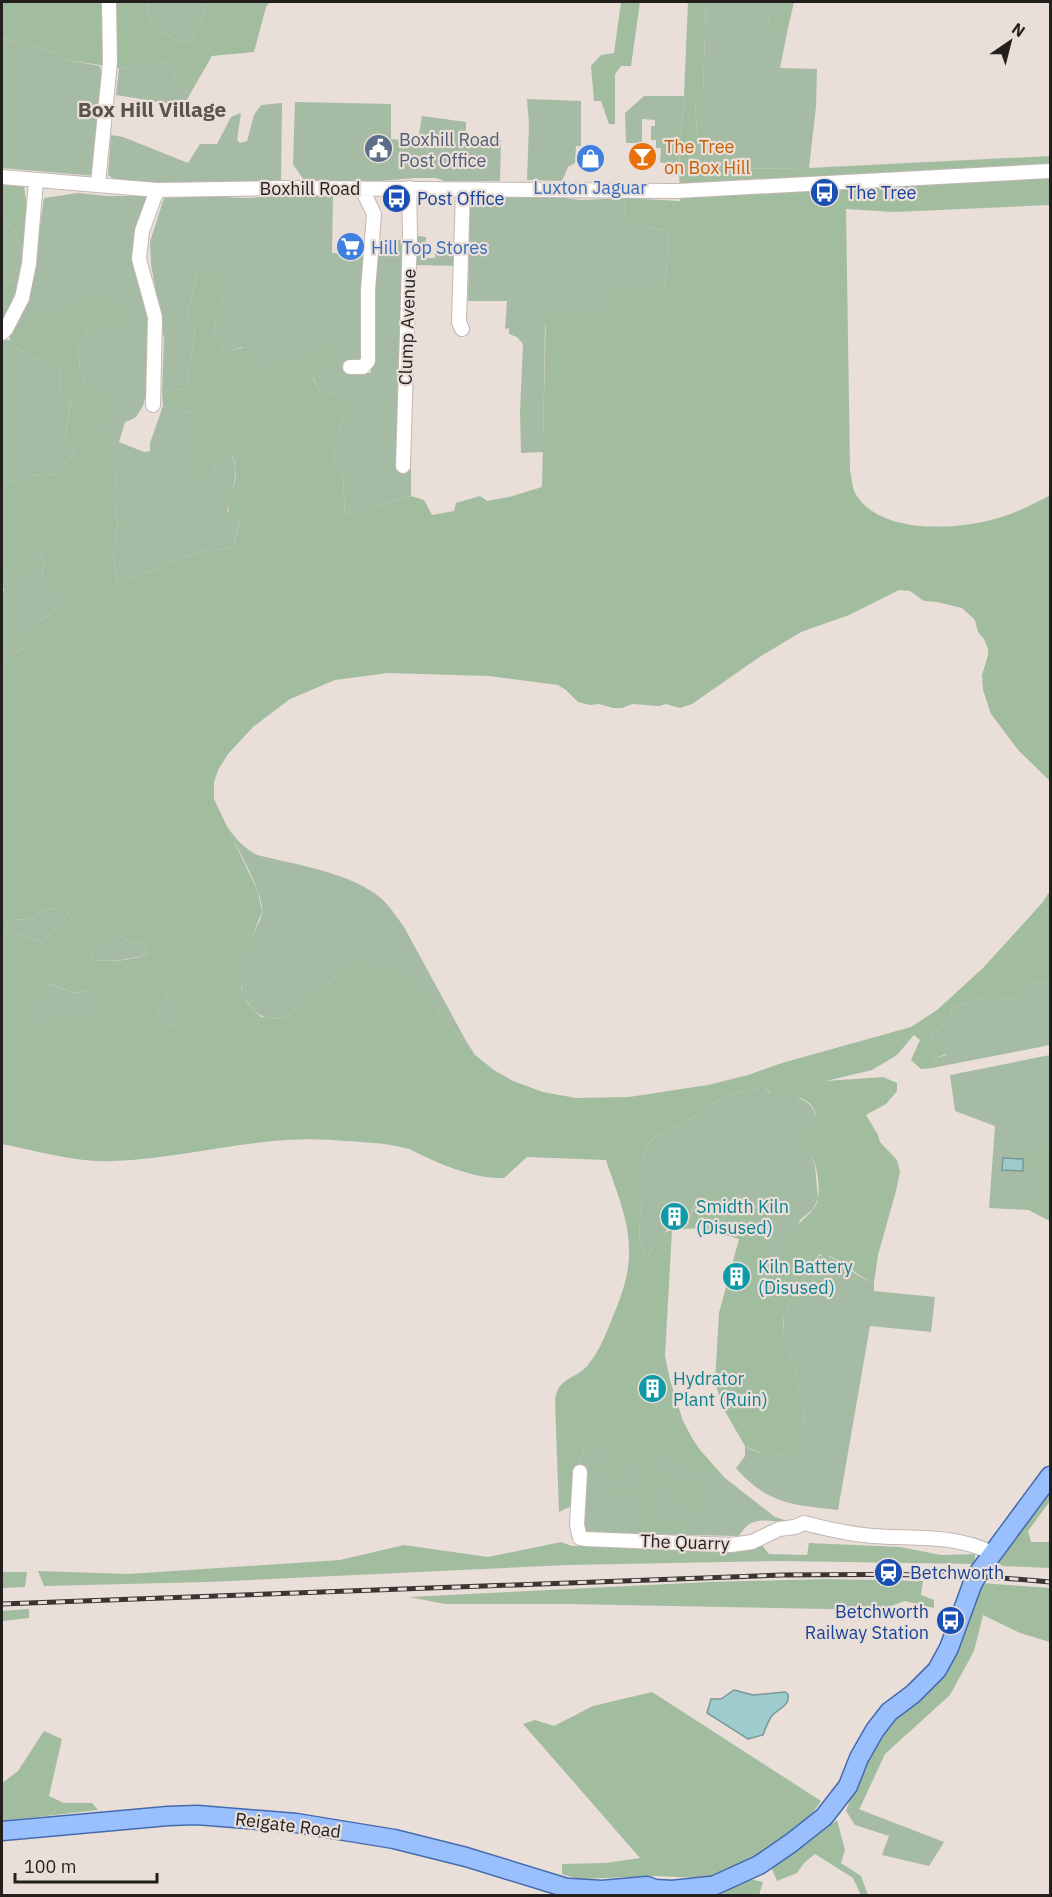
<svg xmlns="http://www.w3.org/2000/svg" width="1052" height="1897" font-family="'IBM Plex Sans',sans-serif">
  <rect width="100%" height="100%" fill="#e9ded8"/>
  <!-- green -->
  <path fill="#a6bba4" d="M147 2H209L193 38 183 43 154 30 149 18Z
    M706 2H783L782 12 769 17 768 27 788 28 780 68 817 69 816 107 809 168 699 169 695 101 703 91Z
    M2 38 48 50 68 60 100 66 102 81 95 176 2 168Z
    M135 60H156L173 66 176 83 190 94 184 106 116 95 119 68 125 69Z
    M644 96H684L679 167 660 162 661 148H656V140H651V126H655V120L642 119V143H626L625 113Z
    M527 99 581 101V146H576L575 163 568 167 562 181 527 180 529 125Z
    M295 102 391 104V139L418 141 422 116 466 122V139L501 140 500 181H444L436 178H416L367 182H305L293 164Z
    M282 103 281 181 165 183 117 181 108 175 111 135 123 137 188 163 200 144H217L231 117 241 113 237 140 240 143 247 141 254 115 261 105Z
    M78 193 107 196H149L142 290 147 319 149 356 148 387 143 406 135 418 125 422 119 442 144 452 150 451V443L163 406 196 413 209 479 212 470 220 455H232L236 468 233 491 227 512 240 519 233 548 202 551 117 584 113 552 118 524 113 498 117 475 107 458 88 388 80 373 78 346 89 329 66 317H51L10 336 19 312 29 303 44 198Z
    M299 195 333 196 332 253 369 255 363 360 347 362 346 373H371L372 293 377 239 406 240 399 468 411 469V496L345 515 343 477 333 457 347 401 338 395 319 391 313 378 318 370H295L268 375 259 373 242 347 224 353 214 336 215 317 223 298 199 268 187 316 195 328 187 388 162 392 164 339 151 264 150 242 164 198 202 196 245 198Z
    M470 195 550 196 581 200 626 198 625 222 669 231 665 291H606L602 317 545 325 543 452 521 453 520 411 523 344 517 337 509 334V328L505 329 507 301H468Z
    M2 216 15 230 21 247 27 244 18 285 2 278Z
    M418 236 426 237 425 258H435L436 248 454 249 457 253 456 266 416 265Z
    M2 340H10V345L61 369 60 391 71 400 65 439 76 452 56 474 31 476 4 485 2 492Z
    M38 542 44 560 42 578 57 596 66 603 23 633V648L2 663V591L4 590 2 584V573L11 569 28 547Z
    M223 820C232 835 242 847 257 855 296 865 344 871 377 895 388 903 396 916 404 927L465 1039 475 1055 428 1000 403 977 344 970 285 1018C269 1020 263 1019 252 1008 232 988 243 957 253 934 257 926 263 917 262 908 258 881 235 845 223 820Z
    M60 908 69 913 42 943 5 929 11 919 29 920 45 909Z
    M117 935 129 941 142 944 148 954C129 960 113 962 93 960L90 950 91 945Z
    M1050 982V1045L932 1068 935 1058 947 1055 931 1044 932 1034 950 1020 951 1008 992 993 1012 1000 1029 983Z
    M46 983 75 993 89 991C97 1005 95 1012 89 1026L59 1017 36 1029 31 1007 43 995Z
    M172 988 185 991 183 1020 170 1026 163 1023 157 1015Z
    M1050 1055V1221L1029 1210 989 1208 995 1126 955 1111 950 1075Z
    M762 1087H765L769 1093C789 1096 813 1095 816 1119L807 1133 805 1141 815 1166 818 1199 813 1209 800 1220 777 1267 774 1269 767 1265 771 1217 730 1190C698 1198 695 1194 687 1229L667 1230 655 1245 647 1259 640 1240 639 1231 643 1186V1159L647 1145 654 1138 689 1120 722 1097Z
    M824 1254C842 1261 855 1277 874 1283V1291L935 1297 931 1332 870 1326 838 1510C793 1505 767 1504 736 1468L745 1456V1446C758 1454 773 1457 787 1454L803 1426 804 1412 793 1363 785 1346 783 1337 784 1314 791 1299 815 1258Z
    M589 1435 725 1478 775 1517 788 1521 786 1523C766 1520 750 1516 739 1536L582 1533 577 1470Z
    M848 1805 944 1842 929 1866 882 1855 889 1836 855 1825 846 1811Z"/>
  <!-- forest -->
  <path fill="#a2bca0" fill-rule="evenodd" d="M2 2H147L149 18 154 30 183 43 193 38 209 2H270L266 7 254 52 212 56 190 94 176 83 173 66 156 60H135L125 69 119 68 68 60 48 50 2 38Z
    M621 2H640L631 66H621L615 74V124H609L601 101H594L591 66 601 55 614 53Z
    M688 2H706L703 92 695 101 699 169 809 168 1050 156V205L894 212 846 209 850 470C852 478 852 487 855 493 878 533 948 530 987 521 1009 516 1031 506 1050 495V781L1019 751 991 714 983 690 982 675 988 655V649L984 639 978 632 975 620 962 608 937 602 924 601 910 591 899 590 849 615 801 632 758 658 692 704 680 708 666 704 659 706 632 704 622 708H613L599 704 590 705 578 702 566 690 558 685 489 676 388 673 335 680 290 699 253 727 228 754 218 770 214 782V799L258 892 262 912 247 949 242 967 241 988 247 1003 261 1017 275 1019 285 1018 344 970 358 964 377 965 388 969 403 977 428 1000 475 1055 494 1070 513 1081 543 1092 576 1098 629 1097 708 1085 748 1075 782 1063 911 1027 937 1010 983 968 1042 903 1050 891V982L1029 983 1012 1000 992 993 951 1008 950 1020 932 1034 931 1043 945 1041 947 1054 935 1058 932 1068 921 1069 911 1060 920 1040 914 1035 897 1055 872 1070 826 1081 883 1077 897 1083V1091L886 1104 866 1115 878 1135 880 1142 897 1160 900 1171 896 1191 878 1255 874 1283C858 1278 833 1251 819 1255L815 1259 791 1299 784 1314 783 1327 785 1346 793 1363 802 1402 804 1412 802 1436 798 1445 794 1451 787 1454 773 1456 763 1454 745 1446 723 1408 715 1382 719 1313 739 1239 702 1228 687 1229C692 1207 702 1180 730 1190L771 1217C779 1231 769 1250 767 1265L773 1269C782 1262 782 1246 788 1236 795 1224 810 1216 816 1205 821 1196 818 1174 815 1164 812 1157 804 1146 805 1138 807 1125 823 1120 811 1105 801 1093 786 1099 772 1096L765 1087H762L722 1097 689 1120 654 1138 647 1145 643 1159V1186L639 1231 640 1240 647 1259C654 1249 659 1232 672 1230L665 1356 670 1380 683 1421 692 1438 700 1450 725 1478 654 1456 647 1472 697 1483 699 1490 700 1518 691 1514 688 1506 677 1500 670 1488 658 1486C650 1496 651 1507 656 1519L672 1516 678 1523 683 1525V1535L643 1534 636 1525 639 1496 644 1487 639 1473 631 1464 623 1467 621 1479 613 1480 597 1473 598 1466 605 1464 606 1455 602 1452 601 1439 589 1435 577 1470 574 1505 559 1512 555 1400C558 1377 575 1380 588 1365 599 1352 607 1332 613 1316 622 1295 630 1272 629 1249 629 1219 615 1188 606 1160L527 1157 504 1178C480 1179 452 1169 430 1159 423 1156 416 1152 409 1149 385 1142 357 1142 332 1140 258 1135 187 1158 114 1161 77 1163 38 1151 2 1144V663L23 648V633L66 603 57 596 42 578 44 560 38 543 28 547 33 555V571L21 580 11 569 2 573V492L4 485 31 476 56 474 76 452 65 439 71 401 60 391 61 369 10 345V336L30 314 66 317 78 298 114 294 121 306 119 327 89 329 78 346 80 373 88 388 108 394 107 413 98 425 111 439 107 458 117 475 113 498 118 524 113 552 117 584 202 551 233 548 240 520H228C227 503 236 487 236 470 236 465 234 460 232 455H220L212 470 209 479 195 481 196 413 163 406 162 392 187 388 195 328 187 316 199 268H214L223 290V298L215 317 214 336 224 353C242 347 247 344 260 358L259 373 268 374 276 356 290 360 296 370 324 342 335 340 340 354 338 362 318 370 313 379 319 391 338 395 347 401 333 457 343 477 345 515 411 496 424 500 432 515 454 511 456 503 480 496 487 501 509 497 542 487 546 311 601 317 606 291 665 290 669 231 625 222 626 198 680 201 679 167 684 96ZM60 908 69 913 42 943 5 929 11 919 29 920 45 909ZM117 935 129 941 142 944 148 954C129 961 113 962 93 960L90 950 92 945ZM47 983 75 993 89 991C96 1004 95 1011 89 1025L74 1013 59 1017 36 1028 31 1007 43 995ZM172 988 185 992 180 1014 183 1020 170 1026 163 1023 157 1015Z
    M783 2H794L788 28H768L769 17 782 12Z
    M2 184 24 187 28 213 27 244 21 247 15 230 2 216Z
    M2 278 18 285 3 324H2Z
    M1039 1147 1050 1150V1221L1029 1210 1027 1204 1041 1193 1037 1171 1030 1169 1026 1162 1029 1155Z
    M626 1482 633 1483 630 1498 612 1497 605 1502 601 1500 600 1496 607 1490 626 1489Z
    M1050 1483V1501L1028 1531 1031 1542H1050V1568L1002 1566 993 1557Z
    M561 1542 572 1546 683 1547 761 1544 769 1554 807 1555 809 1543 900 1547 941 1555 975 1554V1564L782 1561 567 1565 207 1582 44 1586 38 1571 128 1574 340 1560 404 1545 488 1557Z
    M2 1572H27L25 1587 2 1588Z
    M826 1579 923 1581 921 1595 934 1600V1608L905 1601 880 1610 567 1604H445L409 1597 710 1582Z
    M981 1583 1050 1588V1642L1020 1633 983 1615 974 1651 950 1695 885 1754 859 1810 848 1805 868 1755 884 1730 897 1716 924 1694Z
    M29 1609V1618L2 1621V1611Z
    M652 1692 821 1801 801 1830 726 1875 699 1878 657 1876 578 1879 562 1874V1864L606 1863 640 1858 523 1724 535 1720 554 1726 593 1706Z
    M44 1731 62 1739 49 1796 64 1803H92L98 1810 2 1821V1783L18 1771Z
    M837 1820 845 1850 841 1863 861 1876 868 1895H861L853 1878 815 1854 804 1863 797 1873 777 1881 772 1869 777 1862 800 1849Z
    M745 1878 763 1882 759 1895 719 1896Z"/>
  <!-- water -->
  <path fill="#9ecccc" stroke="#799898" stroke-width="1.5" d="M1003 1158 1023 1159V1171L1002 1170Z
    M734 1690 753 1695 785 1692 788 1694C790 1707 778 1708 771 1717 768 1722 765 1729 763 1735L748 1739 707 1713 711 1699H721Z"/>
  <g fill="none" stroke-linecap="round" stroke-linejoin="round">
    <defs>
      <path id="minor" d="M2 177 157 190 286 188 677 191 1050 171
        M98 184 110 62 109 2
        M462 329 459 322 463 190
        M2 333 6 329 22 298 29 264 36 181
        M350 367H363L368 361V290L374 214 362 189
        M153 405 155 317 139 259 142 231 157 190
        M403 466 410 232 409 188
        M580 1472 577 1525 580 1538 585 1539 731 1545 752 1542 779 1529 795 1527 804 1523C827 1529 849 1534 873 1536 912 1539 956 1534 992 1553"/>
      <path id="major" d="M2 1831 168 1816 197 1815 296 1823 394 1839 466 1857 567 1888 581 1896
        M569 1888 602 1890 647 1886 655 1889 663 1896
        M655 1889 672 1890 710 1886
        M696 1896 713 1886 759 1865 791 1843 824 1817 848 1786 859 1758 875 1730 889 1712 913 1694 937 1670 949 1648 972 1585 979 1572 1050 1476"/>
    </defs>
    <!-- minor casing -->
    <use href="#minor" stroke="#c2b7b2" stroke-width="16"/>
    <!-- major casing -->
    <use href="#major" stroke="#446bae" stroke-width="21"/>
    <!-- minor -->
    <use href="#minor" stroke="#fff" stroke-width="14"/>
    <!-- major -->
    <use href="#major" stroke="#9abffd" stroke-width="18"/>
    <defs>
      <path id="rail" d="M2 1604 781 1575C871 1574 961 1573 1050 1582"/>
    </defs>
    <!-- rail casing -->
    <use href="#rail" stroke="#3a3533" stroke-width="5"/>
    <!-- rail -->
    <use href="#rail" stroke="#e9ded8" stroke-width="3" stroke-dasharray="9" stroke-linecap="butt"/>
  </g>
  <!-- icons -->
  <defs>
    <symbol id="civic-disc" viewBox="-11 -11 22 22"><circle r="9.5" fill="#5c6f8a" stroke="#e9ded8"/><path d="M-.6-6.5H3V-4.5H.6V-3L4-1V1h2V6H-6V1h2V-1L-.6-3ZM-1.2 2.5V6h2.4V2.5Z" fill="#fff"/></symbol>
    <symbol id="bar-disc" viewBox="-11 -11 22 22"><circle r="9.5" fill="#e8710a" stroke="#e9ded8"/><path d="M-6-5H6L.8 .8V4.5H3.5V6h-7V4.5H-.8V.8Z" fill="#fff"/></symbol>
    <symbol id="shop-disc" viewBox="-11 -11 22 22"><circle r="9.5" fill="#3f7fe0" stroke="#e9ded8"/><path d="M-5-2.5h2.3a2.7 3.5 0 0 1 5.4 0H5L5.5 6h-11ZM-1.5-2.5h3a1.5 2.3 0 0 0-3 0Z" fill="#fff"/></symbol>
    <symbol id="bus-disc" viewBox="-11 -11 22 22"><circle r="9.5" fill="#1a4fb4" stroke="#e9ded8"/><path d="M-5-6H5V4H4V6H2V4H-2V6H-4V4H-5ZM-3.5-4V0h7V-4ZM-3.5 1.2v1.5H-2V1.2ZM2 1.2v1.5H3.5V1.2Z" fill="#fff"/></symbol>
    <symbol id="supermarket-disc" viewBox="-11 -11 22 22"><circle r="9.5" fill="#3f7fe0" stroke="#e9ded8"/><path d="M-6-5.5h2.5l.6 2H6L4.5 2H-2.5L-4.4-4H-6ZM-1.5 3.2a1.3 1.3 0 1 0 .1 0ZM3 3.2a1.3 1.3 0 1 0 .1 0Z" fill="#fff"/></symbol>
    <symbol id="building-disc" viewBox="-11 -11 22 22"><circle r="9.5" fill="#0f9aa8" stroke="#e9ded8"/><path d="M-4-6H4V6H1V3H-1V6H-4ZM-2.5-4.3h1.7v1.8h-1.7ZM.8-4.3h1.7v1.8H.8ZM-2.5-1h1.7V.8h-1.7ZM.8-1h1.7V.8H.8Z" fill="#fff"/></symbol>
    <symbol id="station-disc" viewBox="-11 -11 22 22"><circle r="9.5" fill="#1a4fb4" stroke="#e9ded8"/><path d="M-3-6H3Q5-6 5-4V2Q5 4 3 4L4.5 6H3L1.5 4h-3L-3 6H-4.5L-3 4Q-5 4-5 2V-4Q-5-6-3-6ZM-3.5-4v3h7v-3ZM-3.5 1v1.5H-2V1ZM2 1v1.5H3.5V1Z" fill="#fff"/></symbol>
  </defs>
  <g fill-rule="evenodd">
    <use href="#civic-disc" x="362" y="132" width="33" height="33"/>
    <use href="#bar-disc" x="626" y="140" width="33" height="33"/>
    <use href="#shop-disc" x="574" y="142" width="33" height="33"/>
    <use href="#bus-disc" x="808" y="176" width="33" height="33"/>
    <use href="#bus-disc" x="380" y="182" width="33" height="33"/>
    <use href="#supermarket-disc" x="334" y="230" width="33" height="33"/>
    <use href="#building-disc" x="658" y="1200" width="33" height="33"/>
    <use href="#building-disc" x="720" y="1260" width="33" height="33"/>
    <use href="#building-disc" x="636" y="1372" width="33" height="33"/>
    <use href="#station-disc" x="872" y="1556" width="33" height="33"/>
    <use href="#bus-disc" x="934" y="1604" width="33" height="33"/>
  </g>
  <g text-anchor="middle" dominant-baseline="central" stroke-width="4.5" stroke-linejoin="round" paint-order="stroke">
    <!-- service labels -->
    <g font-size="18" fill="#4e5e75" stroke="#e9ded8" text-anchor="start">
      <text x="399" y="139">Boxhill Road<tspan x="399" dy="21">Post Office</tspan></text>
    </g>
    <!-- food labels -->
    <g font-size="18" fill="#c56008" stroke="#e9ded8" text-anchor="start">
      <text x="664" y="146">The Tree<tspan x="664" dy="21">on Box Hill</tspan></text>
    </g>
    <!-- shop labels -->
    <g font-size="18" fill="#366cbe" stroke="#e9ded8">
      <text x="590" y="187">Luxton Jaguar</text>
      <text x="371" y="247" text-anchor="start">Hill Top Stores</text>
    </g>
    <!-- street labels -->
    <g font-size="18" fill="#231f1d" stroke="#e9ded8">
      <text x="310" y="188">Boxhill Road</text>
      <text transform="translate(407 327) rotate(-88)">Clump Avenue</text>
      <text transform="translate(685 1542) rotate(2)">The Quarry</text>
      <text transform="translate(288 1825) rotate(7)">Reigate Road</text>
    </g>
    <!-- transit labels -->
    <g font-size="18" fill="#164399" stroke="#e9ded8" text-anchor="start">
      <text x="846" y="192">The Tree</text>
      <text x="417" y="198">Post Office</text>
      <text x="910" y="1572">Betchworth</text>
      <text x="929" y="1611" text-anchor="end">Betchworth<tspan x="929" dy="21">Railway Station</tspan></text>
    </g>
    <!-- culture labels -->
    <g font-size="18" fill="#0d838f" stroke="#e9ded8" text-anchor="start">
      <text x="696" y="1206">Smidth Kiln<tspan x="696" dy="21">(Disused)</tspan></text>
      <text x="758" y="1266">Kiln Battery<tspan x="758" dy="21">(Disused)</tspan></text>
      <text x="673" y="1378">Hydrator<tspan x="673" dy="21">Plant (Ruin)</tspan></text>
    </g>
    <!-- quarter labels -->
    <g font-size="21" font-weight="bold" fill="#5c534f" stroke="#e9ded8">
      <text x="152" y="109">Box Hill Village</text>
    </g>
  </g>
  <!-- border -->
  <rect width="1052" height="1897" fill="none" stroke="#231f1d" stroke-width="6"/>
  <!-- north arrow -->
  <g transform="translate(1010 42) rotate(35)" stroke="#e9ded8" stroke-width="4.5" paint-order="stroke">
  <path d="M0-4.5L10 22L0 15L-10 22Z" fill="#231f1d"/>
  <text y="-9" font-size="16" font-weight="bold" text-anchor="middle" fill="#231f1d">N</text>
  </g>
  <!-- scale -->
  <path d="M15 1873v9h142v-9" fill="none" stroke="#231f1d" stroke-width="3"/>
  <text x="24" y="1873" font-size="18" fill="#231f1d" stroke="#e9ded8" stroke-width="4.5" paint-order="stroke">100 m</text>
</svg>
